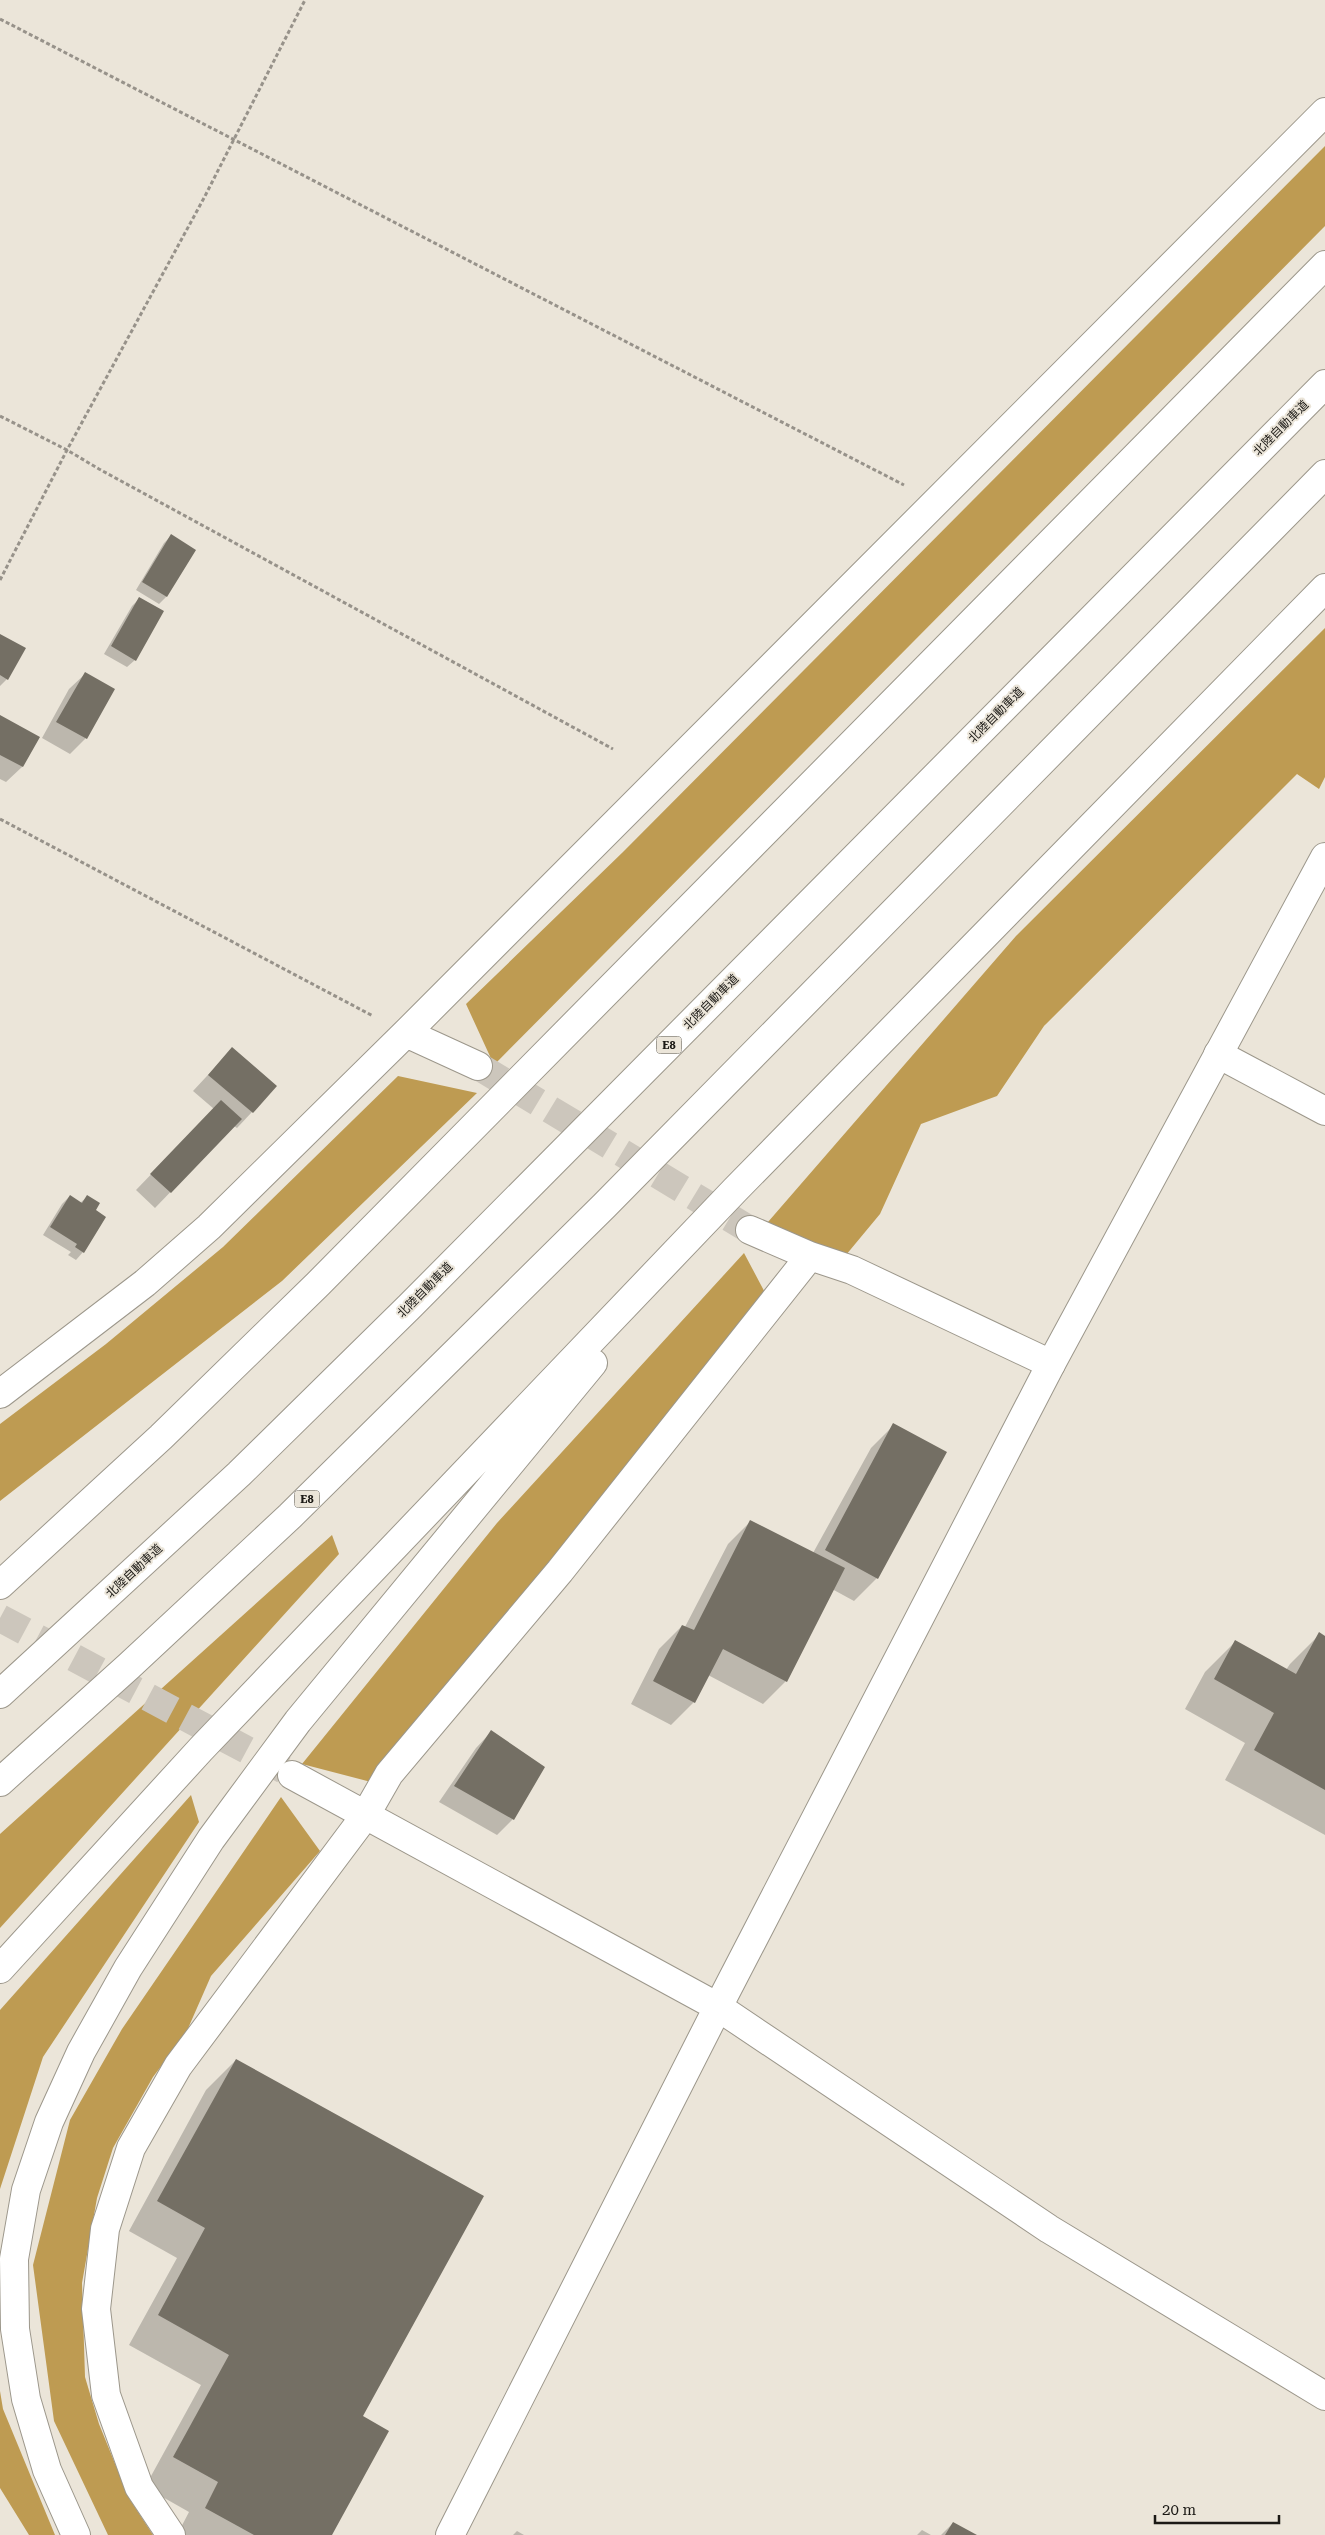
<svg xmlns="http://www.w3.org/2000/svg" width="1325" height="2535" font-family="'Roboto Serif','Noto Sans JP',serif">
  <rect width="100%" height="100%" fill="#ebe5d9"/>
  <!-- forest -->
  <path fill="#be9b52" d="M1325 146V226L494 1065 466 1004 623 852Z
    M1325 628V777L1319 789 1297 774 1044 1026 997 1096 921 1124 880 1214 841 1261 768 1222 1016 936Z
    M398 1076 477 1093 282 1281 0 1501V1424L106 1344 223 1247Z
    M744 1253 770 1302 371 1782 302 1764 497 1523Z
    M332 1535 339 1554 0 1928V1834Z
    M191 1795 199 1822 43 2057 0 2189V2010Z
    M281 1797 320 1851 211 1976 186 2033 153 2077 113 2148 97 2198 82 2283 85 2377 99 2424 129 2498 153 2535H108L54 2421 33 2265 70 2120 122 2029Z
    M0 2391 3 2409 55 2535H29L0 2488Z"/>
  <!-- shadow -->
  <path fill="#0003" d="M171 536 166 597 159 604 136 590 164 543Z
    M140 598 135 660 127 667 104 654 132 606Z
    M0 635 7 679 0 686Z
    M85 674 86 738 70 754 42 738 69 689Z
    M0 716 38 737 22 767 6 782 0 779Z
    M232 1049 275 1086 252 1112 237 1128 234 1126 155 1208 136 1190 214 1109 193 1091Z
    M70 1196 80 1203 87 1197 94 1211 83 1252 76 1260 68 1255 71 1252 43 1235 62 1204Z
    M894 1425 877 1578 854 1601 832 1589 786 1681 763 1704 708 1675 694 1702 671 1725 631 1704 659 1649 682 1626 685 1627 728 1544 751 1521 813 1553 871 1448Z
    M1320 1634 1325 1637V1835L1225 1780 1245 1743 1185 1709 1205 1672 1235 1642 1286 1670 1290 1664Z
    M491 1732 513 1819 497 1835 439 1802 476 1748Z
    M236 2060 361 2417 331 2535H177L189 2512 145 2487 201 2385 129 2345 177 2258 129 2231 206 2090Z
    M953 2523 974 2535H941Z
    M922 2530 931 2535H917Z
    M517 2531 524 2535H513Z"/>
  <!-- building -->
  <path fill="#746f64" d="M171 534 196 550 167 597 142 582Z
    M139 597 164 611 136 661 111 646Z
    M0 634 26 648 8 680 0 675Z
    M85 672 115 689 87 739 56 722Z
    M0 715 40 737 23 767 0 755Z
    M232 1047 277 1086 253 1113 208 1075Z
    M221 1100 242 1119 171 1193 150 1174Z
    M70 1195 82 1203 87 1195 100 1203 96 1210 106 1217 84 1253 75 1247 77 1244 50 1227Z
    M893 1423 947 1452 878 1579 825 1550Z
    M750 1520 845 1568 787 1682 723 1649 695 1703 653 1681 682 1625 694 1630Z
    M1319 1632 1325 1636V1790L1254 1750 1274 1713 1214 1679 1235 1640 1296 1674Z
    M491 1730 545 1767 514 1820 454 1786Z
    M236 2059 484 2196 363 2416 389 2431 332 2535H254L205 2508 218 2482 173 2457 229 2355 158 2315 205 2228 157 2201Z
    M953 2522 977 2535H945Z"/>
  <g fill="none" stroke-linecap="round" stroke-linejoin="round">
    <!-- minor-tunnel -->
    <path stroke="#ccc6bc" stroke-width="28" stroke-dasharray="28 14" stroke-linecap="butt" d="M478 1066 750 1230"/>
    <!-- tertiary-tunnel -->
    <path stroke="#ccc6bc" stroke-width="28" stroke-dasharray="28 14" stroke-linecap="butt" d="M0 1618 290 1773"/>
    <defs>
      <path id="minor" d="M406 1033 478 1066
        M1218 1054 1325 1111
        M750 1230 810 1256 852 1270 1051 1364
        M0 1394 145 1283 209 1227 406 1033 1325 112
        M171 2535 139 2487 106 2395 96 2309 105 2229 131 2148 178 2066 365 1816 389 1774 560 1571 810 1256"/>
      <path id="tertiary" d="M292 1775 718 2007 1049 2229 1325 2396
        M450 2535 718 2007 1051 1364 1325 857"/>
      <path id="motorway" d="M0 1585 161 1437 318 1284 1325 265
        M0 1694 239 1474 410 1306 1325 384
        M0 1782 129 1666 290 1516 604 1206 1325 474
        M0 1969 201 1749 735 1190 1325 588
        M76 2535 47 2470 26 2399 15 2329 14 2259 26 2190 49 2122 81 2052 128 1968 211 1839 298 1721 593 1363"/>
    </defs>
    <!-- minor casing -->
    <use href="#minor" stroke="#9c978b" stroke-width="30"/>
    <!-- tertiary casing -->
    <use href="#tertiary" stroke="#9c978b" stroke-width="30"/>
    <!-- motorway casing -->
    <use href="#motorway" stroke="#9c978b" stroke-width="30"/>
    <!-- path -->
    <path stroke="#97928a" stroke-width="3" stroke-dasharray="4 2.5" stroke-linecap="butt" d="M0 19 904 485
      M0 416 67 450 99 469 613 749
      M0 580 67 450 204 198 305 0
      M0 819 373 1016"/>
    <!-- minor -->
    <use href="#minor" stroke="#fff" stroke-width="28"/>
    <!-- tertiary -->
    <use href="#tertiary" stroke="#fff" stroke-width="28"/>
    <!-- motorway -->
    <use href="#motorway" stroke="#fff" stroke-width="28"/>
  </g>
  <g text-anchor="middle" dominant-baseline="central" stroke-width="4" stroke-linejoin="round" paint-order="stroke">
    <!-- shield labels -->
    <g fill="#ebe5d9" stroke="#595650" stroke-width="1">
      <rect x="656.5" y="1036.5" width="25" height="17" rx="4"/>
      <rect x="294.5" y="1490.5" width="25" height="17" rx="4"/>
    </g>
    <g font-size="11" font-weight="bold" fill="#1b1915">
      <text x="669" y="1045">E8</text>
      <text x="307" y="1499">E8</text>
    </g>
    <!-- street labels -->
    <g font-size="12" fill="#1b1915" stroke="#ebe5d9">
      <text transform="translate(1281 428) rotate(-45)">北陸自動車道</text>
      <text transform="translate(996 715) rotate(-45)">北陸自動車道</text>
      <text transform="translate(711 1002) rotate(-45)">北陸自動車道</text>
      <text transform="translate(425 1290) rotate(-45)">北陸自動車道</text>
      <text transform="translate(134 1571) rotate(-43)">北陸自動車道</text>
    </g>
  </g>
  <!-- scale -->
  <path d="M1155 2515v8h124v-8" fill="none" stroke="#1b1915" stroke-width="2.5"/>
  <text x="1162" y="2515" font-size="15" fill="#1b1915" stroke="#ebe5d9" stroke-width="4" paint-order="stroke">20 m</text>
</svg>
